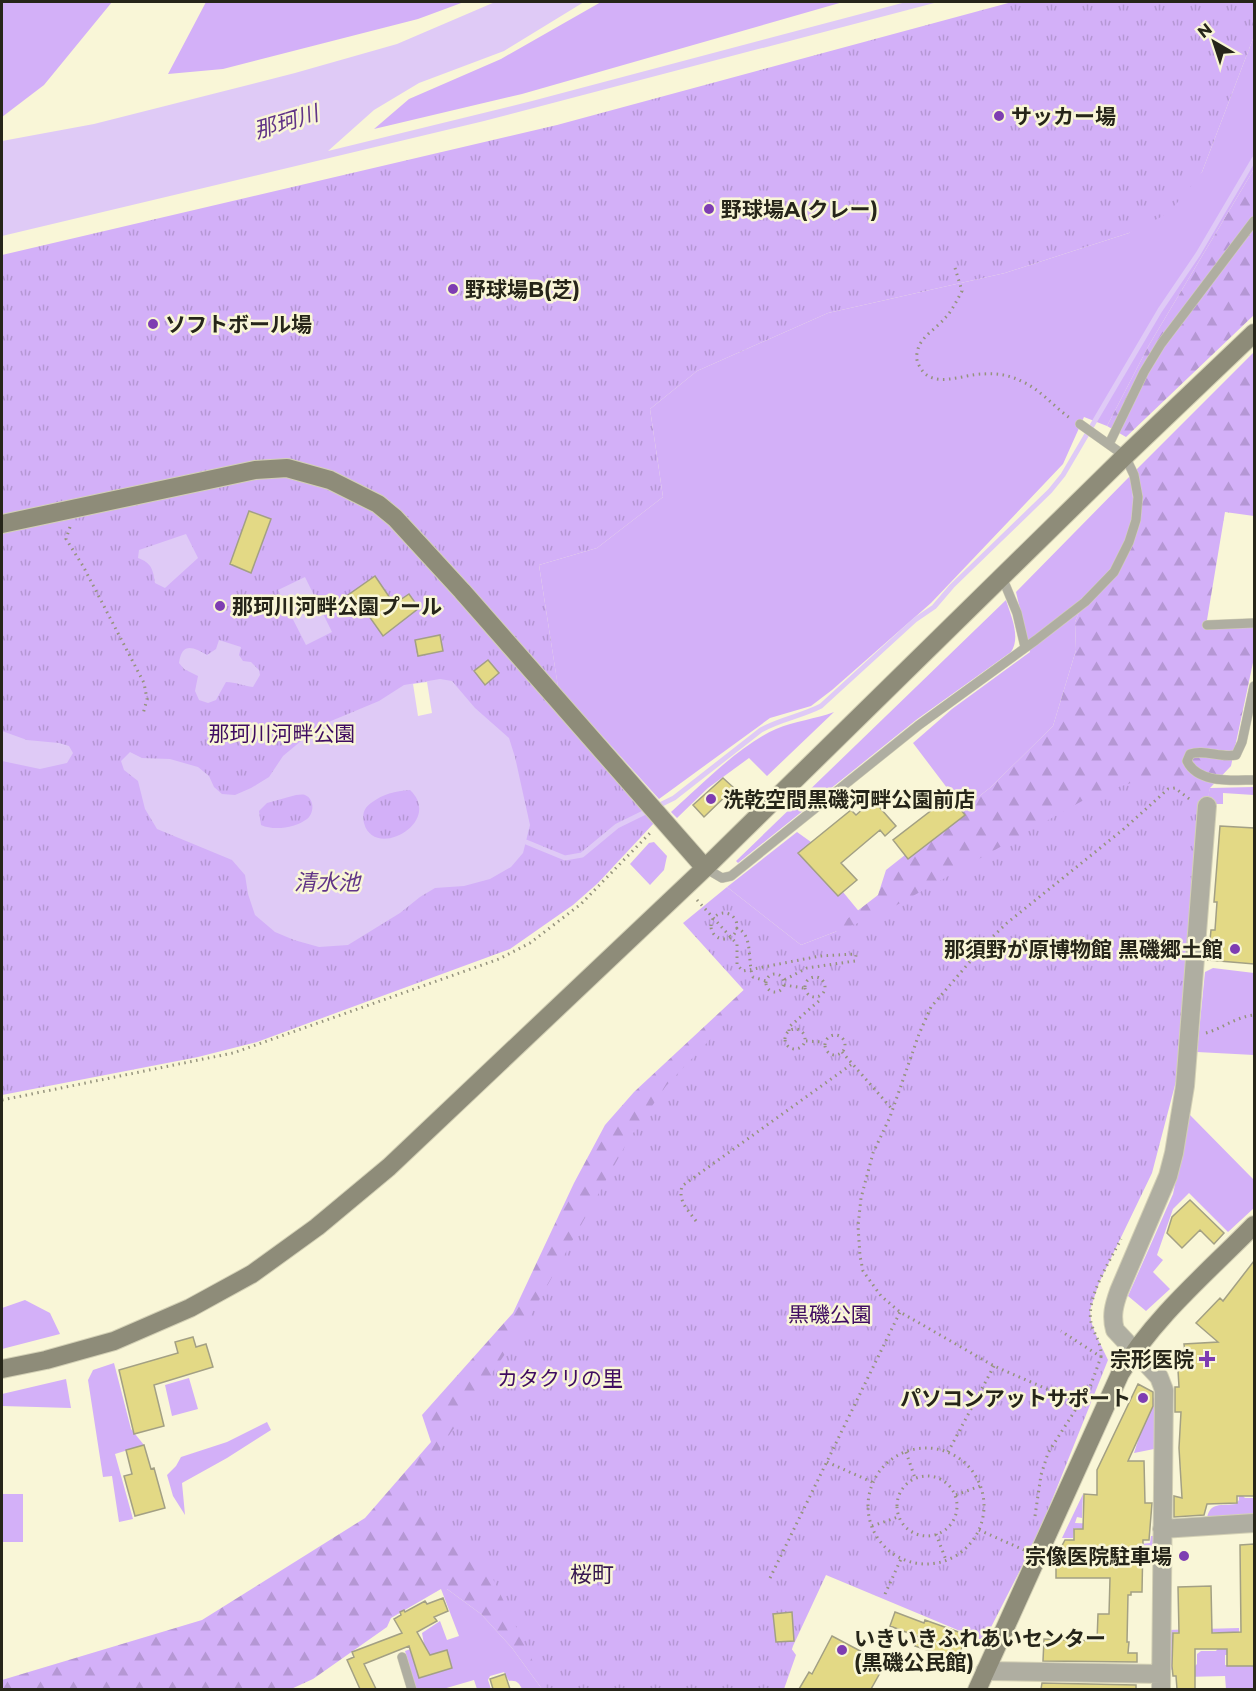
<svg xmlns="http://www.w3.org/2000/svg" width="1256" height="1691" font-family="Montserrat,'Noto Sans JP',sans-serif">
  <defs>
    <pattern id="forest-firs" width="22" height="20" patternUnits="userSpaceOnUse" patternTransform="scale(1.5)"><rect width="22" height="20" fill="#d3b0f8"/><path d="M5 1l3.5 6h-7zM16 11l3.5 6h-7z" fill="#b597d4"/></pattern>
    <pattern id="park-tufts" width="24" height="20" patternUnits="userSpaceOnUse" patternTransform="scale(1.5)"><rect width="24" height="20" fill="#d3b0f8"/><path d="M3 7l-1-3M5 7V3M7 7l1-3M15 17l-1-3M17 17v-4M19 17l1-3" fill="none" stroke="#b597d4"/></pattern>
  </defs>
  <rect width="100%" height="100%" fill="#f9f6d7"/>
  <!-- green -->
  <path fill="#d3b0f8" d="M2 2H112L44 85 2 117Z
    M206 2H464L418 19 223 69 168 74Z
    M601 2H843L522 94 374 129 409 99 501 59Z
    M1254 36V169L1149 345 1107 426 1084 417 1063 464 931 603 832 690 811 706 770 718 659 799 558 687 539 565 597 548 663 497 650 409 697 371 828 313 1005 273 1129 233 1202 172Z
    M1130 476 1134 505 1128 534 1112 567 1085 597 1075 622 1076 650 1053 726 991 787 963 809 913 743 952 709 1030 652 1016 592Z
    M1006 600C1011 616 1021 637 1011 652L916 720 738 863 736 861Z
    M834 712 767 776 749 758 708 788 677 818 671 812C701 785 740 745 776 729 794 721 816 719 834 712Z
    M1254 787V795L1223 793V804H1206L1210 788Z
    M797 832 811 842 799 854 838 896 843 892 866 920 801 945 727 887Z
    M654 842 667 856 664 870 650 885 630 864 649 843Z
    M1213 968 1254 973V1055L1197 1052 1205 972Z
    M1190 1115 1254 1180V1208L1228 1232 1189 1193 1173 1209 1157 1255 1163 1260 1153 1272 1170 1289 1146 1311 1128 1296 1173 1194Z
    M25 1300 50 1313 60 1334 2 1349V1308Z
    M114 1363 131 1429 144 1445 115 1454 133 1519 119 1522 112 1476 103 1477 88 1380 93 1370Z
    M189 1378 198 1409 172 1416 165 1385Z
    M66 1379 71 1408 2 1406V1394Z
    M1156 1393 1158 1394 1154 1449 1134 1453 1148 1409Z
    M267 1422 271 1430 227 1458 182 1483 185 1515 173 1496 167 1475 176 1466 181 1457 227 1442Z
    M1248 1450H1254V1465L1241 1494 1245 1498H1254V1515L1207 1518C1210 1502 1221 1506 1236 1504L1239 1500 1238 1486Z
    M2 1494H23V1542H2Z
    M1083 1494 1082 1518 1077 1517 1075 1523 1099 1524 1131 1545 1150 1543 1151 1536H1156V1550L1101 1549 1100 1530 1074 1528 1073 1538H1062Z
    M441 1589H447L481 1614 512 1648 542 1689H522C519 1683 517 1680 509 1681L504 1672 490 1676 488 1680 491 1689H477L474 1680 443 1689H416L405 1651 424 1644 422 1633 440 1621 447 1640 459 1636Z
    M1239 1628 1240 1655H1225V1665H1254V1689H1226L1225 1676 1184 1677 1197 1664V1654L1201 1651H1216L1219 1647 1220 1634 1217 1632H1173L1172 1654 1176 1658 1178 1669 1168 1670 1167 1630Z"/>
  <!-- forest -->
  <path fill="url(#forest-firs)" d="M1254 169V315L1126 437 1107 426 1149 345Z
    M1254 352V516L1225 512 1207 620 1254 626V658L1231 766 1210 788 1198 850 829 942 843 922 878 895 886 870 991 787 1053 726 1076 650 1075 622 1085 597 1112 567 1128 534 1134 505 1130 476Z
    M749 985 777 1000 760 1605 796 1655 784 1689H542L512 1648 481 1614 447 1589H441L391 1618 387 1627 313 1679 291 1689 2 1690V1680L202 1620 365 1518 431 1442 422 1415 513 1313 574 1183 605 1125 634 1092Z"/>
  <!-- park -->
  <path fill="url(#park-tufts)" d="M1012 2H1254V36L1202 172 1169 213 1129 233 1005 273 828 313 697 371 650 409 663 497 597 548 539 565 562 712 654 823 598 883 573 905 510 949 257 1042 198 1057 2 1095V255L557 125Z
    M1175 779 1198 800 1180 1066 1152 1173 1099 1283 1090 1310 1091 1321 1095 1333 1108 1360 1038 1535 984 1641 826 1575 793 1646 779 1689H546L483 1558 408 1495 527 1322 629 1139 666 1086 750 997 683 923 727 887 801 945 879 915 1091 796 1140 780Z"/>
  <!-- water -->
  <path fill="#dfcaf6" fill-rule="evenodd" d="M495 2H584L504 51 419 83 374 110 328 151 532 101 906 2H938L484 121 2 236V141L94 124 295 73 397 44Z
    M186 534 198 558 165 588 155 583C153 570 152 563 138 558L139 550Z
    M305 577 332 632 306 645 278 590Z
    M219 640 241 647 239 655 243 661 251 662 259 670 260 675 253 687C243 686 236 682 226 682L216 700 208 703 199 700 195 691 198 676 184 669 179 663C182 642 193 647 207 655L216 649Z
    M440 679 452 681 475 708 509 738 515 757 530 825 523 853 511 867 490 879 464 886 435 888 420 897 400 913 348 945 319 947 294 940 275 932 255 915 248 894 245 875 232 860 157 829 145 809 138 781 124 770 121 761 130 752 142 758 170 759 198 767 209 776 214 787 222 794 235 795 251 788 269 777 283 756 313 731 331 721 379 701 404 685ZM410 790C444 822 374 861 364 823 362 814 364 808 371 803 383 794 395 791 410 790ZM296 795C299 795 302 794 305 795 315 799 314 814 307 819 295 828 274 831 261 825L259 811 267 803Z
    M2 731 27 740 59 743 69 746 73 753 67 763 40 769 2 761Z"/>
  <!-- pier -->
  <path fill="#f9f6d7" d="M427 682 432 713 418 716 413 684Z"/>
  <g fill="none" stroke-linecap="round" stroke-linejoin="round">
    <!-- stream -->
    <path stroke="#dfcaf6" stroke-width="5" d="M526 842 565 858 582 855 617 826 674 798 761 730C780 719 802 716 821 706L915 620 934 607 952 586 1050 491 1063 475 1160 310 1198 254 1254 159"/>
  </g>
  <!-- building -->
  <path fill="#e3d985" stroke="#a3a084" stroke-width="1.5" d="M249 511 271 519 251 573 230 564Z
    M375 576 394 604 409 594 419 608 383 636 364 609 359 612 348 595Z
    M440 635 443 651 418 656 415 640Z
    M488 660 499 673 485 685 474 671Z
    M723 778 734 788 704 817 693 805Z
    M950 796 965 815 908 859 893 840Z
    M873 800 896 826 885 836 880 830 841 863 857 880 838 896 798 853 851 810 856 815Z
    M1220 826 1254 828V964L1208 960 1211 930H1215L1217 902H1214Z
    M1190 1200 1224 1233 1214 1244 1200 1230 1182 1248 1167 1233 1172 1217Z
    M1254 1261V1496H1237V1503L1207 1504 1204 1515 1174 1517V1496L1182 1498 1179 1448 1181 1412H1175V1387H1179L1177 1353 1185 1352 1184 1344 1218 1342 1196 1323 1220 1298 1223 1301Z
    M193 1337 196 1347 206 1344 213 1367 154 1385 164 1426 134 1434 119 1370 178 1353 175 1342Z
    M1138 1384 1153 1392V1406L1128 1461H1144L1145 1503H1152L1149 1540H1143L1142 1592H1131V1595H1128L1127 1642H1129L1128 1653H1137V1662L1043 1661 1044 1639 1097 1641 1098 1614H1109L1110 1578H1056V1557L1065 1540H1074V1529H1083L1084 1494 1097 1495V1470Z
    M144 1445 151 1469 154 1468 165 1508 135 1516 124 1476 132 1474 126 1450Z
    M1254 1544V1666H1227V1649H1195V1689H1177L1176 1676H1173L1172 1666 1173 1633H1179L1178 1587 1211 1586 1212 1633 1241 1632 1240 1545Z
    M443 1598 448 1611 434 1617 437 1621 417 1632 430 1655 447 1650 452 1668 419 1678 409 1646 364 1664 376 1689H360L347 1660 354 1657 352 1652 402 1633 394 1619 401 1615 400 1612 404 1610 405 1612 425 1601 427 1604Z
    M792 1612 794 1641 776 1642 773 1614Z
    M895 1612 924 1623 925 1620 967 1635 957 1660 915 1646 919 1637 890 1626Z
    M832 1636 885 1664 871 1689H799L809 1672 812 1674Z
    M505 1674 510 1689H493L490 1679Z
    M1042 1683 1136 1685V1689H1041Z"/>
  <g fill="none" stroke-linecap="round" stroke-linejoin="round">
    <defs>
      <path id="lane" d="M1109 444 1144 372 1161 344 1254 221
        M1002 577 1017 613 1025 647
        M1207 625 1254 623
        M1254 686 1242 742 1236 755C1220 758 1204 749 1190 754L1187 761C1198 784 1233 780 1254 780
        M705 868 722 878 731 876 919 725 1036 640 1085 602 1114 572 1129 542 1136 520 1138 497 1134 475 1125 456 1080 424
        M402 1657 412 1690"/>
      <path id="street" d="M1162 1529 1254 1523
        M985 1671 1161 1674
        M1161 1690 1164 1390 1159 1377 1115 1330C1111 1316 1114 1305 1119 1291L1168 1176 1174 1153 1185 1086 1207 806"/>
      <path id="secondary" d="M2 524 255 470 287 468 330 480 378 504 395 518 462 591 705 868
        M2 1369 46 1360 114 1341 190 1308 252 1274 317 1227 389 1167 705 868 1125 456 1254 333
        M977 1690 1120 1374C1154 1317 1208 1272 1254 1225"/>
    </defs>
    <!-- lane casing -->
    <use href="#lane" stroke="#d3d0b5" stroke-width="10"/>
    <!-- street casing -->
    <use href="#street" stroke="#d3d0b5" stroke-width="20"/>
    <!-- secondary casing -->
    <use href="#secondary" stroke="#d3d0b5" stroke-width="20"/>
    <!-- path -->
    <path stroke="#95937d" stroke-width="3" stroke-dasharray="1.5 4.5" stroke-linecap="butt" d="M955 268 962 291C957 300 952 311 945 318 937 328 921 337 918 349 916 356 916 361 920 367 932 390 963 374 983 374 997 373 1010 375 1023 382 1041 390 1054 407 1070 418
      M70 527 66 539 83 566 144 683 147 699 143 714
      M697 900 737 944V965L743 971 820 956 855 954 856 955 855 961 807 968 784 980
      M766 983a9 9 0 1 1 18 0a9 9 0 1 1-18 0Z
      M805 987a10 10 0 1 1 20 0a10 10 0 1 1-20 0Z
      M784 985 804 988
      M785 1039a10 10 0 1 1 20 0a10 10 0 1 1-20 0Z
      M789 1031V1027L820 1000 819 997
      M1206 1033C1223 1028 1236 1017 1254 1015
      M825 1045a10 10 0 1 1 20 0a10 10 0 1 1-20 0Z
      M806 1041 824 1042
      M842 1052 892 1109
      M2 1100 233 1053 499 959 530 943 581 904 651 832
      M696 1221C687 1209 678 1201 682 1186L852 1064
      M1101 1357C1102 1343 1094 1335 1091 1322 1086 1297 1110 1261 1121 1239
      M1086 1406 994 1366 900 1312 881 1296 863 1271 860 1256 858 1226 861 1198 873 1153 890 1117 919 1034 931 1007 986 943 1007 923 1125 828 1168 789 1175 788 1192 801
      M868 1506a58 58 0 1 1 116 0a58 58 0 1 1-116 0Z
      M906 1452 915 1478
      M948 1452 994 1366
      M827 1462 872 1482
      M897 1506a30 30 0 1 1 60 0a30 30 0 1 1-60 0Z
      M956 1495 980 1486
      M1035 1516 1041 1475 1048 1453 1090 1387 1101 1357 1061 1331
      M872 1526 898 1517
      M979 1530 1024 1550
      M936 1534 946 1560
      M770 1578 900 1312
      M885 1594 901 1559"/>
    <!-- lane -->
    <use href="#lane" stroke="#afaea1" stroke-width="9"/>
    <!-- street -->
    <use href="#street" stroke="#afaea1" stroke-width="18"/>
    <!-- secondary -->
    <use href="#secondary" stroke="#8e8c79" stroke-width="18"/>
    <!-- path-bridge -->
    <path stroke="#95937d" stroke-width="3" stroke-dasharray="1.5 4.5" stroke-linecap="butt" d="M711 926a13 13 0 1 1 26 0a13 13 0 1 1-26 0Z
      M736 928C754 933 747 963 753 977L766 981"/>
  </g>
  <!-- markers -->
  <g fill="#7e3db2" stroke="#f9f6d7" stroke-width="2">
    <circle cx="999" cy="116" r="6"/>
    <circle cx="709" cy="209" r="6"/>
    <circle cx="453" cy="289" r="6"/>
    <circle cx="153" cy="324" r="6"/>
    <circle cx="220" cy="606" r="6"/>
    <circle cx="711" cy="799" r="6"/>
    <circle cx="1235" cy="949" r="6"/>
    <path d="M1204 1350h6v6h6v6h-6v6h-6v-6h-6v-6h6z"/>
    <circle cx="1143" cy="1398" r="6"/>
    <circle cx="1184" cy="1556" r="6"/>
    <circle cx="842" cy="1650" r="6"/>
  </g>
  <g text-anchor="middle" dominant-baseline="central" stroke-width="5" stroke-linejoin="round" paint-order="stroke">
    <!-- poi labels -->
    <g font-size="21" font-weight="bold" fill="#262519" stroke="#f9f6d7" text-anchor="start">
      <text x="1011" y="116">サッカー場</text>
      <text x="721" y="209">野球場A(クレー)</text>
      <text x="465" y="289">野球場B(芝)</text>
      <text x="165" y="324">ソフトボール場</text>
      <text x="232" y="606">那珂川河畔公園プール</text>
      <text x="723" y="799">洗乾空間黒磯河畔公園前店</text>
      <text x="1223" y="949" text-anchor="end">那須野が原博物館 黒磯郷土館</text>
      <text x="1194" y="1359" text-anchor="end">宗形医院</text>
      <text x="1131" y="1398" text-anchor="end">パソコンアットサポート</text>
      <text x="1172" y="1556" text-anchor="end">宗像医院駐車場</text>
      <text x="854" y="1638">いきいきふれあいセンター<tspan x="854" dy="24">(黒磯公民館)</tspan></text>
    </g>
    <!-- park labels -->
    <g font-size="21" fill="#3f0c60" stroke="#f9f6d7">
      <text x="282" y="733">那珂川河畔公園</text>
      <text x="830" y="1314">黒磯公園</text>
      <text x="560" y="1378">カタクリの里</text>
    </g>
    <!-- water labels -->
    <g font-size="22" font-style="italic" fill="#613487" stroke="#f9f6d7">
      <text transform="translate(286 122) rotate(-17)">那珂川</text>
      <text x="327" y="882">清水池</text>
    </g>
    <!-- neighbourhood labels -->
    <g font-size="22" fill="#36174f" stroke="#f9f6d7">
      <text x="592" y="1574">桜町</text>
    </g>
  </g>
  <!-- border -->
  <rect width="1256" height="1691" fill="none" stroke="#262519" stroke-width="6"/>
  <!-- north arrow -->
  <g transform="translate(1214 42) rotate(321)" stroke="#f9f6d7" stroke-width="4.5" paint-order="stroke">
  <path d="M0-4.5L10 22L0 15L-10 22Z" fill="#262519"/>
  <text y="-9" font-size="16" font-weight="bold" text-anchor="middle" fill="#262519">N</text>
  </g>
</svg>
